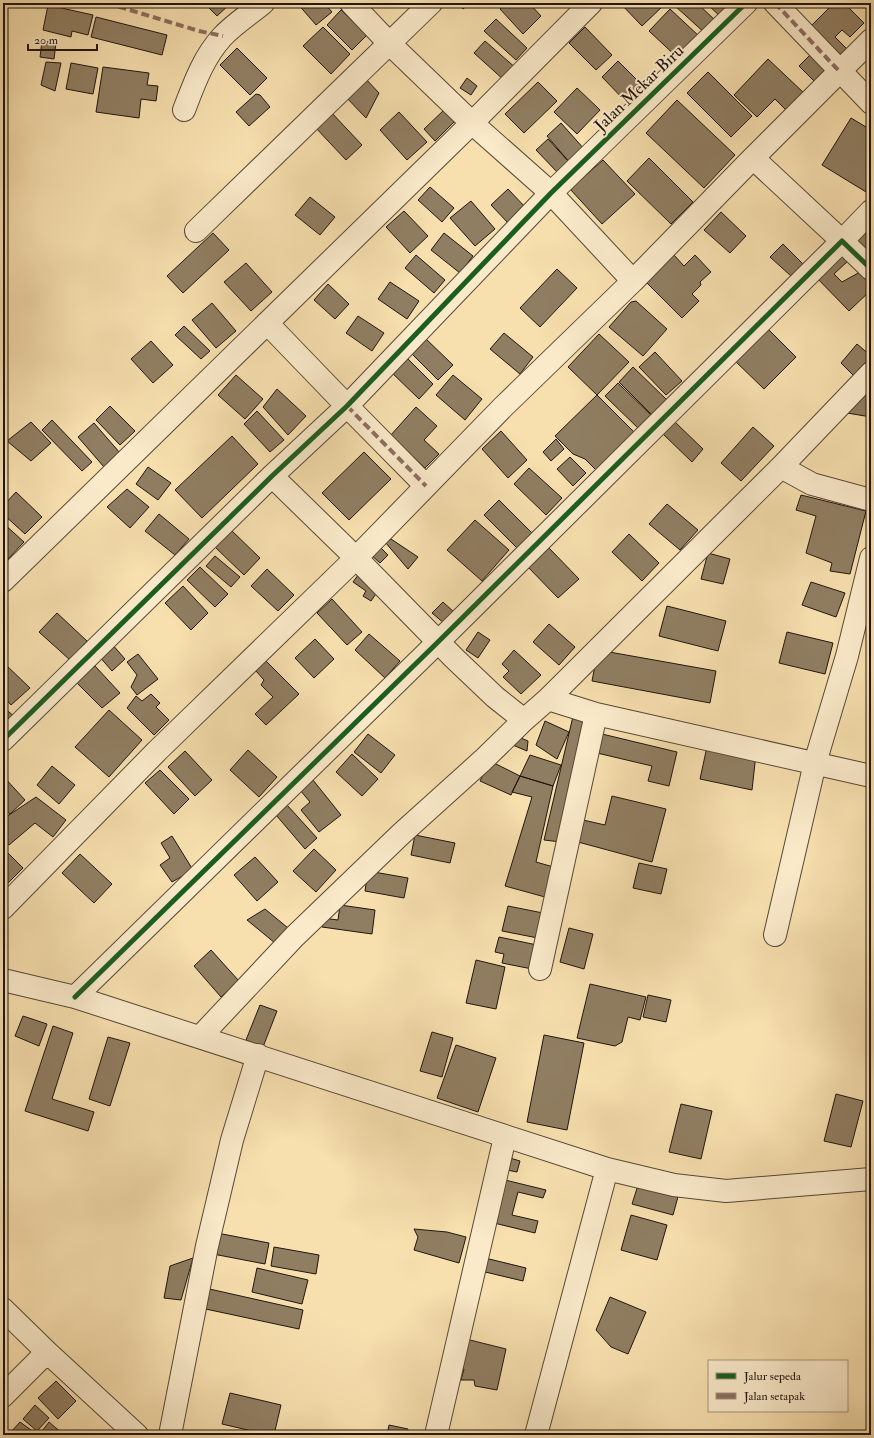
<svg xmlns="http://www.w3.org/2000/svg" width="874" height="1438" font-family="'IM FELL Double Pica',serif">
  <rect width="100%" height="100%" fill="#f7dfae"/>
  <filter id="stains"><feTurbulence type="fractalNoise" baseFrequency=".005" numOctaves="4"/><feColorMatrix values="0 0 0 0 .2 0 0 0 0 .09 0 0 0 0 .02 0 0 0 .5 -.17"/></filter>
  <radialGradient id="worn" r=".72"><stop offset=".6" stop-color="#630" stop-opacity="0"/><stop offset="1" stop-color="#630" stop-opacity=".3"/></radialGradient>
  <!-- building -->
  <path fill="#907e62" stroke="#20150f" d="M204 3H231L217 16Z
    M297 3H326L325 4 332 12 316 25Z
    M458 3H470L463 9Z
    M506 3H529L541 16 523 34 500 9Z
    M564 3H580L573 11Z
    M620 3H662L664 5 642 26Z
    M677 3H697L717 22 706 34 675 6Z
    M706 3H731L723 19Z
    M834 3H844L864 23 850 37 842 30 835 37 850 52 841 60 809 28Z
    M861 3H871V14Z
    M48 5 93 15 88 35 72 31 71 37 43 30Z
    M670 9 700 37 679 59 649 31Z
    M341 10 367 35 352 50 327 25Z
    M96 17 167 35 162 55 91 37Z
    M496 19 527 48 516 60 484 31Z
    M323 27 350 54 331 74 303 46Z
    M585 27 612 55 596 70 569 43Z
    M42 41 56 43 54 59 40 57Z
    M485 41 517 69 505 81 474 53Z
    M237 48 267 78 250 95 220 65Z
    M813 52 831 69 816 83 799 66Z
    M768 59 805 94 788 112 775 99 757 117 734 95Z
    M618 61 647 90 630 106 602 77Z
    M46 62 61 63 55 91 41 85Z
    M71 63 98 68 93 94 66 89Z
    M103 67 149 73 147 85 158 86 156 101 141 99 139 118 96 112Z
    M708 72 752 116 731 137 687 93Z
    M364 77 379 93 366 118 344 95Z
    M467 78 477 86 471 95 460 88Z
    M538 82 557 101 524 133 505 114Z
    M577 88 600 110 577 134 554 112Z
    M256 94 260 95 270 107 249 126 236 112Z
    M677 100 735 155 704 188 646 133Z
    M444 110 455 121 435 141 424 129Z
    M330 111 362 145 346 160 314 126Z
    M399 112 427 142 407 160 380 130Z
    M851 118 871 130V195L822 165Z
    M561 123 585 150 570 163 547 136Z
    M548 139 570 163 559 174 536 150Z
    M649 158 693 202 671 224 627 181Z
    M603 160 635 194 602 224 570 189Z
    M430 187 454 208 442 222 418 200Z
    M508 189 527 209 510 225 491 205Z
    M310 197 335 217 320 235 295 215Z
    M471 201 495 229 475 246 450 218Z
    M404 211 428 236 410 253 386 227Z
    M721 212 746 236 730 253 704 230Z
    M871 228V256L857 241Z
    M213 233 229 250 183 293 167 276Z
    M444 233 473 256 460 273 431 250Z
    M783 244 803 264 791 276 770 257Z
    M839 249 849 260 834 274 842 282 860 272 871 284V290L849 311 813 274Z
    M416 255 445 280 434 293 405 268Z
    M674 255 684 266 695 255 711 272 700 282 701 285 692 294 699 301 682 318 646 282Z
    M246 263 272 292 251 311 224 282Z
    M557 269 577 288 540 327 520 308Z
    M390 282 419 301 407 319 378 299Z
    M328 284 349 304 335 319 314 300Z
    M636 301 667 329 643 356 609 327 631 302Z
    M212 303 236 331 216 348 192 320Z
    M358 316 384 333 372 351 346 333Z
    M764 325 796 357 764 389 732 358Z
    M184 326 210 351 201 359 175 335Z
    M504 333 533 357 520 374 490 349Z
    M599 334 629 362 597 395 568 367Z
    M424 337 453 365 438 380 409 351Z
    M151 341 173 365 153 383 131 359Z
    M857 344 871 356V358L854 376 841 363Z
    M655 352 682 381 666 395 639 367Z
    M403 354 433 384 419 399 388 369Z
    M633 367 667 400 652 415 619 382Z
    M236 375 263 399 245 419 218 395Z
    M453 375 482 399 465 420 436 395Z
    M618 383 653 417 640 430 605 396Z
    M277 389 306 416 288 435 263 407Z
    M871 389V417L847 413Z
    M597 395 636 434 597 471 585 459 573 454 555 436Z
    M110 406 135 431 120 445 96 420Z
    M416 407 437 426 424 440 439 454 425 468 390 436Z
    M257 411 284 440 270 452 244 424Z
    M52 420 92 462 82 471 42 430Z
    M31 422 51 443 31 461 7 441Z
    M675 422 703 449 692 462 663 434Z
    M94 423 120 453 104 467 78 437Z
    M753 427 774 446 741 481 721 463Z
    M501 431 527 460 508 478 482 449Z
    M232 436 258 464 202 518 175 490Z
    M556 439 564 449 551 461 543 452Z
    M364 452 391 479 349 520 322 493Z
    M570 457 586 473 573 486 557 469Z
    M148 467 171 483 158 500 136 484Z
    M529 468 562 498 546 515 514 484Z
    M127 489 149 507 130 528 107 507Z
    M16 492 42 517 25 534 3 514V506Z
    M801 495 866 511 850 574 830 571 832 563 806 553 816 516 796 510Z
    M499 500 533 534 518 549 484 515Z
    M667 504 698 530 680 550 649 524Z
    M159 514 189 539 175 555 145 531Z
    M475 520 509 550 482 581 447 550Z
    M3 523 24 542 7 560 3 556Z
    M231 530 260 558 244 575 215 547Z
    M629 534 659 563 642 581 612 552Z
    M391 539 418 557 408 569 385 542Z
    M378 545 388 555 380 563 370 554Z
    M549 548 579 579 558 598 528 567Z
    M708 553 730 559 723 584 701 579Z
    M215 556 240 577 231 587 206 566Z
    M200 567 228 594 215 607 187 580Z
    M267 569 294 595 278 611 251 586Z
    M361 571 378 591 371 601 363 596 366 591 353 582Z
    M811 582 845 593 836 617 802 605Z
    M183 586 208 613 191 630 165 603Z
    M332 599 362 632 347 645 317 613Z
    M443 602 455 613 445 624 432 613Z
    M667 606 726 621 718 651 659 636Z
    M57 613 87 641 70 660 39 632Z
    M549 624 575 647 559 665 533 642Z
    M478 632 490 640 478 658 466 650Z
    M787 632 833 643 825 674 779 663Z
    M369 634 400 661 385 678 355 650Z
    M315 639 334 659 314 678 295 658Z
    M111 643 125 659 112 671 98 655Z
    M514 650 541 675 521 694 503 677 509 671 502 664Z
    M598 650 716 671 710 703 592 681Z
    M138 654 158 679 137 695 131 687 137 675 127 662Z
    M266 661 299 694 266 725 255 714 273 697 261 685 264 680 256 671Z
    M5 664 30 688 11 705 3 696V666Z
    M95 666 120 693 102 708 75 681Z
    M151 694 160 703 156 707 169 720 154 735 127 708 136 696 142 701Z
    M3 707 15 717 3 727Z
    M109 710 142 740 109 777 75 747Z
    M574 712 590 719 561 842 544 840Z
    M545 721 569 732 557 759 536 745Z
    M368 734 395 755 381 773 354 752Z
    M602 734 677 752 669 786 648 781 652 766 597 753Z
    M514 735 528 741 527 751 508 743Z
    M708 742 756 754 752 790 700 779Z
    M248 750 277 777 259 797 230 770Z
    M185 751 212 780 195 796 168 767Z
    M352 754 378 779 362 796 336 772Z
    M530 755 561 765 553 786 520 776Z
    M490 761 520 776 511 795 480 781Z
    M52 766 75 785 59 804 37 785Z
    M160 770 189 799 174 814 145 783Z
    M3 776 25 800 10 814 3 806Z
    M520 776 553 786 536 862 557 868 545 897 505 886 532 797 512 792Z
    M313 780 341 815 319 832 301 810 310 802 300 790Z
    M612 796 666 809 652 862 578 842 583 820 605 825Z
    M36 797 66 820 53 837 35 823 9 845 3 839V819Z
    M287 805 317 838 305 849 276 815Z
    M415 835 455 843 450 863 411 855Z
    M172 836 193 870 172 882 160 865 170 858 161 843Z
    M3 848 23 868 3 888Z
    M314 849 336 870 316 892 293 871Z
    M80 854 112 884 94 903 62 873Z
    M255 857 278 882 257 901 234 875Z
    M639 863 667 869 661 894 633 888Z
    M368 871 408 878 404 898 365 891Z
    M340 905 375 910 372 934 322 927 323 918 338 920Z
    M508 906 548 914 543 939 502 931Z
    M265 909 288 928 275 943 247 920Z
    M569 928 593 934 584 969 560 962Z
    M499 937 537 945 532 969 502 963 504 954 495 952Z
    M211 950 239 981 221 997 194 966Z
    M476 960 505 967 496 1009 466 1003Z
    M590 984 646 997 640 1020 628 1017 622 1042 615 1046 577 1038Z
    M648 995 671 1000 666 1022 643 1017Z
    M260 1005 277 1011 263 1047 246 1040Z
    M23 1016 47 1024 39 1046 15 1036Z
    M53 1026 73 1033 52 1099 94 1112 88 1131 25 1111Z
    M432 1032 453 1038 442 1077 420 1071Z
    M544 1035 584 1043 567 1130 527 1122Z
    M108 1037 130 1043 110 1106 89 1099Z
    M456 1045 496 1058 478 1112 437 1098Z
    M836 1094 863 1101 851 1147 824 1141Z
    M681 1104 712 1111 701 1159 669 1152Z
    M510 1158 520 1161 517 1172 507 1170Z
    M505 1180 546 1190 543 1198 518 1192 512 1215 538 1221 535 1233 494 1223Z
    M639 1182 679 1193 673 1215 632 1204Z
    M631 1215 667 1225 657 1260 621 1250Z
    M414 1229 447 1232 466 1237 459 1263 414 1250 418 1237Z
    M217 1233 269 1243 265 1264 213 1254Z
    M274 1247 319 1255 316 1274 271 1266Z
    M193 1258 181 1300 164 1298 170 1266Z
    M485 1258 526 1268 523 1281 481 1271Z
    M257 1268 308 1280 302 1304 252 1292Z
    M205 1288 303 1310 299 1329 201 1308Z
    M610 1297 646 1312 628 1354 611 1347 596 1330Z
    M466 1339 506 1349 497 1390 475 1386 474 1380H461L464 1369 458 1367Z
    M56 1381 76 1401 58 1419 38 1398Z
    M230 1393 281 1405 274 1435H269L222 1424Z
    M35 1405 49 1418 37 1431 23 1419Z
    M20 1422 31 1430 27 1435H12L10 1433Z
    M49 1422 63 1434V1435H39Z
    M389 1425 408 1429 407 1435H387Z"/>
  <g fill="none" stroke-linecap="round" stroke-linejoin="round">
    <defs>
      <path id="minor" d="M351 3 389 43 472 123 551 193 633 281
        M775 3 871 103
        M871 40 753 158 842 241 871 211
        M184 110C194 84 203 58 222 37 234 24 250 14 263 3
        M196 231 431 3
        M267 323 347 406 426 486
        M781 467 812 484 871 500
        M3 581 472 123 591 3
        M548 699 596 714 871 776
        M524 720 548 699 781 467 871 373
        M3 740 272 476 347 406 551 193 746 3
        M3 908 157 751 356 558 503 407 633 281 753 158
        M775 935 815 763 847 656 871 558
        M540 969 596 714
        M3 980 75 997 607 1169 674 1185 726 1191 871 1179
        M75 997 439 641 842 241 871 269
        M200 1037 295 936 401 834 483 760 524 720 495 697 454 658 356 558 272 476
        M3 1309 47 1352 3 1396
        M47 1352 137 1435
        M170 1435 207 1246 232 1140 258 1055
        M436 1435 505 1137
        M536 1435 607 1169"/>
    </defs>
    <!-- minor casing -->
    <use href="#minor" stroke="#564837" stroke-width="24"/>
    <!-- minor -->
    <use href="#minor" stroke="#faeaca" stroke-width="22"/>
    <!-- quiet -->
    <path stroke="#8d6e63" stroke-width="4" stroke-dasharray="8 4" stroke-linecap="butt" d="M107 3 199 31 223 36
      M775 3 839 71
      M347 406 426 486"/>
    <defs>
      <path id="cycleway" d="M3 740 272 476 347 406 551 193 746 3
        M75 997 439 641 842 241 871 269"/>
    </defs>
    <!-- cycleway casing -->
    <use href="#cycleway" stroke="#faeaca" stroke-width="8"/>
    <!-- cycleway -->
    <use href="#cycleway" stroke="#1b5e20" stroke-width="5"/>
  </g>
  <g text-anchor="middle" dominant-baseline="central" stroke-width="4" stroke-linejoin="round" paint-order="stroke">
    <!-- street labels -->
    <g font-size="17" fill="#20150f" stroke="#faeaca">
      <text transform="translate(639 88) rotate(-44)">Jalan Mekar Biru</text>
    </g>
  </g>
  <!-- margin -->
  <rect width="874" height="1438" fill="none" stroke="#f7dfae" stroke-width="16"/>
  <rect x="4" y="4" width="866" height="1430" fill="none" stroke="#20150f" stroke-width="2"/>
  <rect x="8" y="8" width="858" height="1422" fill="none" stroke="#20150f"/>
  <!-- legend -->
  <rect x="708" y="1360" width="140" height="52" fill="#faeaca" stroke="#a3957f"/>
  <rect x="716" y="1373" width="20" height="6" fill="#1b5e20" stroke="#a3957f"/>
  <text x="744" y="1380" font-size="12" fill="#20150f">Jalur sepeda</text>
  <rect x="716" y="1393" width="20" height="6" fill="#8d6e63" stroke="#a3957f"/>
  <text x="744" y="1400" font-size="12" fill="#20150f">Jalan setapak</text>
  <!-- scale -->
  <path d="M28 44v6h69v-6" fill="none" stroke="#20150f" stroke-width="2"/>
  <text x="34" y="44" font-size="12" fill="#20150f" stroke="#faeaca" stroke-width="3" paint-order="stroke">20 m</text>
  <rect width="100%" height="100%" filter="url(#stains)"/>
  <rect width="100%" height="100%" fill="url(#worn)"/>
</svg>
